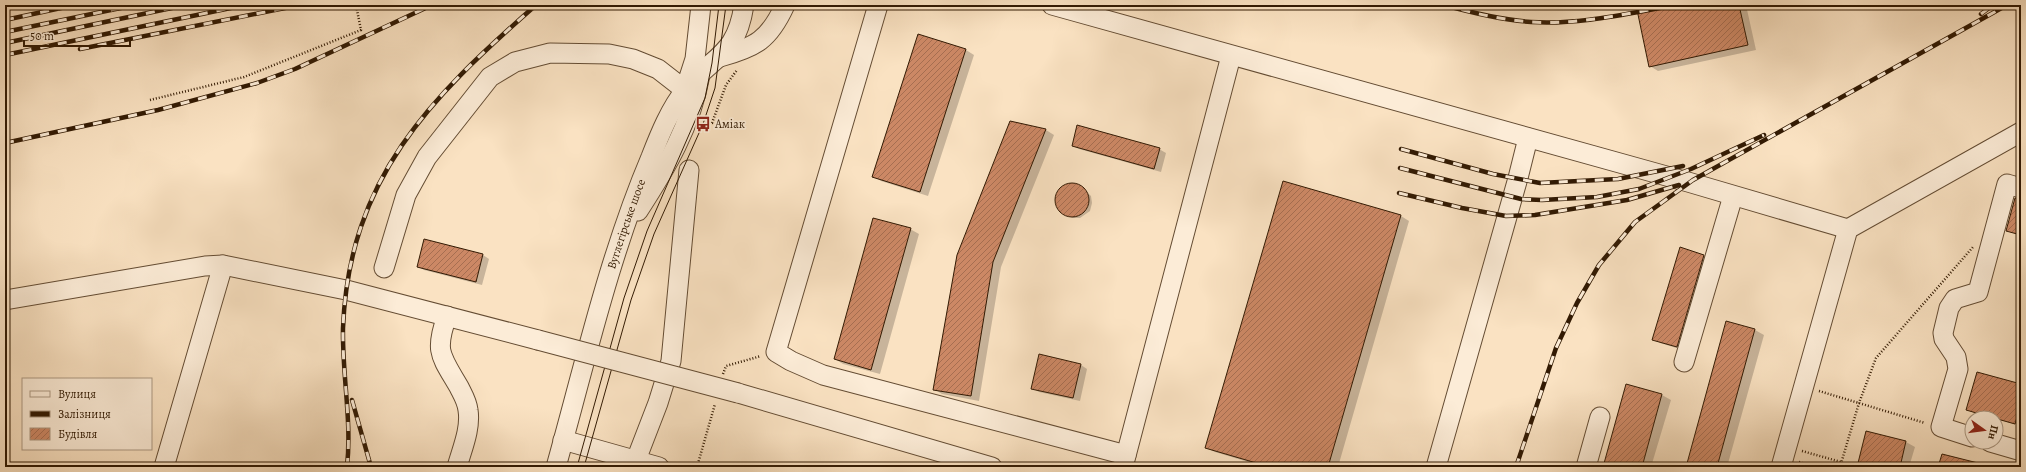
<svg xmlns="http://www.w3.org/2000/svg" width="2026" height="472" font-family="Alegreya,serif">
  <defs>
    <pattern id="building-hatch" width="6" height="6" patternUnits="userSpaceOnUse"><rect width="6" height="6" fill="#cc8865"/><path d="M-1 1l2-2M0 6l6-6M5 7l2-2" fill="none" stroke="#a66e51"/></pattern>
  </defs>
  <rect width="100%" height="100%" fill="#fae2c2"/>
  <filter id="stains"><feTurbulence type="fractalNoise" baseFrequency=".005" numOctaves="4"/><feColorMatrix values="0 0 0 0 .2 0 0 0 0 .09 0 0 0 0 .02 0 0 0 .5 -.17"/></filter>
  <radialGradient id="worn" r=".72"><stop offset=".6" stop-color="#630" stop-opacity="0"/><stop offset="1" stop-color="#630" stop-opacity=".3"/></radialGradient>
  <!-- shadow -->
  <path fill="#0003" d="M1637 5H1746L1756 50 1658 71 1650 66Z
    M919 35 966 50 974 55 928 196 881 181 873 176Z
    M1010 122 1046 130 1054 135 1001 267 979 401 942 394 934 389Z
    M1073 146 1159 149 1166 153 1161 172 1079 149Z
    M1283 182 1401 216 1409 221 1338 467H1265L1215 452 1206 448Z
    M1070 184 1081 187 1091 196 1092 203 1090 211 1080 218H1073L1063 213 1056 202 1059 190Z
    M2021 200V237L2007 230Z
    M910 229 919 234 880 374 843 364 835 359Z
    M424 240 483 255 489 259 482 285 424 270 418 266Z
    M1704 256 1710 259 1683 350 1660 343 1654 339Z
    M1727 322 1755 330 1764 335 1727 467H1687Z
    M1081 365 1087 369 1080 401 1039 392 1032 388Z
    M1627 385 1662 395 1671 400 1651 467H1604Z
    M2021 385V426L1974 413 1967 409Z
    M1866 432 1906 442 1915 447 1909 467H1858Z
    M1942 455 1990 467H1939Z"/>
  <!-- building -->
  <path fill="url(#building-hatch)" stroke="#321a03" d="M1636 5H1739L1748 45 1649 67Z
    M918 34 966 49 920 192 872 177Z
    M1010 121 1046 129 993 262 971 396 933 390 957 255Z
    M1077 125 1160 148 1154 169 1072 146Z
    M1283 181 1401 215 1328 467H1270L1205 448Z
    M1055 200a17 17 0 1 1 34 0a17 17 0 1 1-34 0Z
    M2015 198 2021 199V235L2006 231Z
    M873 218 911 228 871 370 834 359Z
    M424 239 483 254 476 282 417 267Z
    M1680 247 1704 255 1677 347 1652 340Z
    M1726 321 1755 329 1717 467H1686Z
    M1039 354 1081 364 1073 398 1031 389Z
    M1977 372 2021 384V403L2015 424 1966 410Z
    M1626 384 1662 394 1642 467H1603Z
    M1866 431 1906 441 1900 467H1857Z
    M1942 454 1978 463V467H1938Z"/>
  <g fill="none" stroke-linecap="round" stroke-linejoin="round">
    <defs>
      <g id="minor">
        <path d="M878 5 776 352 791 361 823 375 1126 455"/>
        <path d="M1052 5 1688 182 1848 229"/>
        <path d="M720 57C756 47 769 40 785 5"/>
        <path d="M638 211C666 168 691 126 700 75"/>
        <path d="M384 268 406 195 427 157 490 77 515 62 550 53 609 54 633 59 658 69 685 90 695 59 701 5"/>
        <path d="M5 300 205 266 223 265 346 290 538 340"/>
        <path d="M447 316C434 352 441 356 459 387 463 395 467 401 468 410 471 429 462 449 457 467"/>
        <path d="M1684 362 1733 196"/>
        <path d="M738 393 992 467"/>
        <path d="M1972 437 1941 427 1958 369 1956 357 1944 339 1943 333 1949 308 1955 299 1978 292 2007 184 2021 188"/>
        <path d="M563 440 659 467"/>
        <path d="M1990 442 2021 451"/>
        <path d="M636 460 658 403 671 361 689 170"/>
        <path d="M164 467 223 265"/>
        <path id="s1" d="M556 467C585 363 609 256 651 157 660 134 670 109 686 89 714 54 736 57 744 5"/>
        <path d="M1123 467 1231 56"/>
        <path d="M1436 467 1518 178 1528 138"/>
        <path d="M1586 467 1600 417"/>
        <path d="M1781 467 1848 229 2021 132"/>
      </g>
    </defs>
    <!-- minor casing -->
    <use href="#minor" stroke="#644c33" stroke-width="21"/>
    <!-- path -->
    <path stroke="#321a03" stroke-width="2.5" stroke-dasharray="1 2" stroke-linecap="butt" d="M490 5 491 7 501 5
      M150 100 244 77 361 30 356 5
      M703 124 712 123 726 85 737 70
      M723 374 726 366 761 356
      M1819 391 1925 423
      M1802 451 1841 462 1845 467
      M1799 462 1816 467
      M697 467 715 404
      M1840 467 1859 403 1876 358 1973 247"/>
    <!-- minor -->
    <use href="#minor" stroke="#fcecd7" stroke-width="19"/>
    <!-- tram -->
    <path stroke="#321a03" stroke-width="1" d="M577 467 624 298 647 231 705 98 712 63 719 5
      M584 467 631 300 654 234 703 124 715 88 726 5"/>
    <defs>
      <path id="rail" d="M1444 5C1473 13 1502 20 1531 22 1580 25 1629 13 1677 5
        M1981 14 1993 5
        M5 20 75 5
        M5 32 135 5
        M5 43 186 5
        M80 49 300 5
        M5 55 245 5
        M5 143 158 110 257 83 295 69 432 5
        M1401 149 1493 174 1540 183 1618 179 1683 166
        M1400 168 1521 199 1542 200 1597 197 1639 189 1691 169 1764 135
        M1399 193 1462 208 1506 216 1535 215 1627 200 1679 185
        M352 400 371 467
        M347 467C352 420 342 375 343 328 349 178 430 98 536 5
        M1516 467 1556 348 1577 303 1599 265 1635 222 1693 180 2007 5"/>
    </defs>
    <!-- rail casing -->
    <use href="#rail" stroke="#321a03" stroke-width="4.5"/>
    <!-- rail -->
    <use href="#rail" stroke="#fcecd7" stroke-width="3" stroke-dasharray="9" stroke-linecap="butt"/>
    <defs>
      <path id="minor-bridge" d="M538 340 738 393"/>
    </defs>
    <!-- minor-bridge casing -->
    <use href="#minor-bridge" stroke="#644c33" stroke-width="21" stroke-linecap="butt"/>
    <!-- minor-bridge -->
    <use href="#minor-bridge" stroke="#fcecd7" stroke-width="19"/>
  </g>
  <!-- icons -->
  <defs>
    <symbol id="bus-bare" viewBox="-9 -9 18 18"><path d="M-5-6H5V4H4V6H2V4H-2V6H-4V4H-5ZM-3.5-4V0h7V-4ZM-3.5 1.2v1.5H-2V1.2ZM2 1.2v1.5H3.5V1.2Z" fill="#8f2418" stroke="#fcecd7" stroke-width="2.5" paint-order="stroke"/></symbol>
  </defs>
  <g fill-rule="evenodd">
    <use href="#bus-bare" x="692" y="113" width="22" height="22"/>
  </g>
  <g text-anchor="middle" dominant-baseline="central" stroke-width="3.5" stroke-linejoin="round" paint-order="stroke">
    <!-- poi labels -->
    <g font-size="12" fill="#321a03" stroke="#fcecd7" text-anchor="start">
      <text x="715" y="124">Аміак</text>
    </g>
    <!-- street labels -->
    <g font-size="12" fill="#321a03" stroke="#fcecd7">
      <text stroke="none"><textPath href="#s1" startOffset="253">Вуглегірське шосе</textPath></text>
    </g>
  </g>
  <!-- margin -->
  <rect width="2026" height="472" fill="none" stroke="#fae2c2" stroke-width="20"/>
  <rect x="6" y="6" width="2014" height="460" fill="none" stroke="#321a03" stroke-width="2"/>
  <rect x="10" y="10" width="2006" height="452" fill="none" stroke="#321a03"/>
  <!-- legend -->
  <rect x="22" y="378" width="130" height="72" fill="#fcecd7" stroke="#ab9882"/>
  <rect x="30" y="391" width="20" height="6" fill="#fcecd7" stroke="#ab9882"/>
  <text x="58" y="398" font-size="12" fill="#321a03">Вулиця</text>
  <rect x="30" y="411" width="20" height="6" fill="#321a03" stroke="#ab9882"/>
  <text x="58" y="418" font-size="12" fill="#321a03">Залізниця</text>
  <rect x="30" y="428" width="20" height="12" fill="url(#building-hatch)" stroke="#ab9882"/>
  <text x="58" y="438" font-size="12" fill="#321a03">Будівля</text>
  <!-- north arrow -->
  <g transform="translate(1984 430) rotate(104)"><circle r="19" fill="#fcecd7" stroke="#ab9882"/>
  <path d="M0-3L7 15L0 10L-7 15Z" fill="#8f2418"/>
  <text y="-6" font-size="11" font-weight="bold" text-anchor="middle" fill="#321a03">Пн</text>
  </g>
  <!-- scale -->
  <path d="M24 40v6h106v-6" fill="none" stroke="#321a03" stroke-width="2"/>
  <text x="30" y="40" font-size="12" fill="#321a03" stroke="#fcecd7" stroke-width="3" paint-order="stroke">50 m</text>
  <rect width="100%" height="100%" filter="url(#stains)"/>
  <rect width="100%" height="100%" fill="url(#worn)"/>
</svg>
